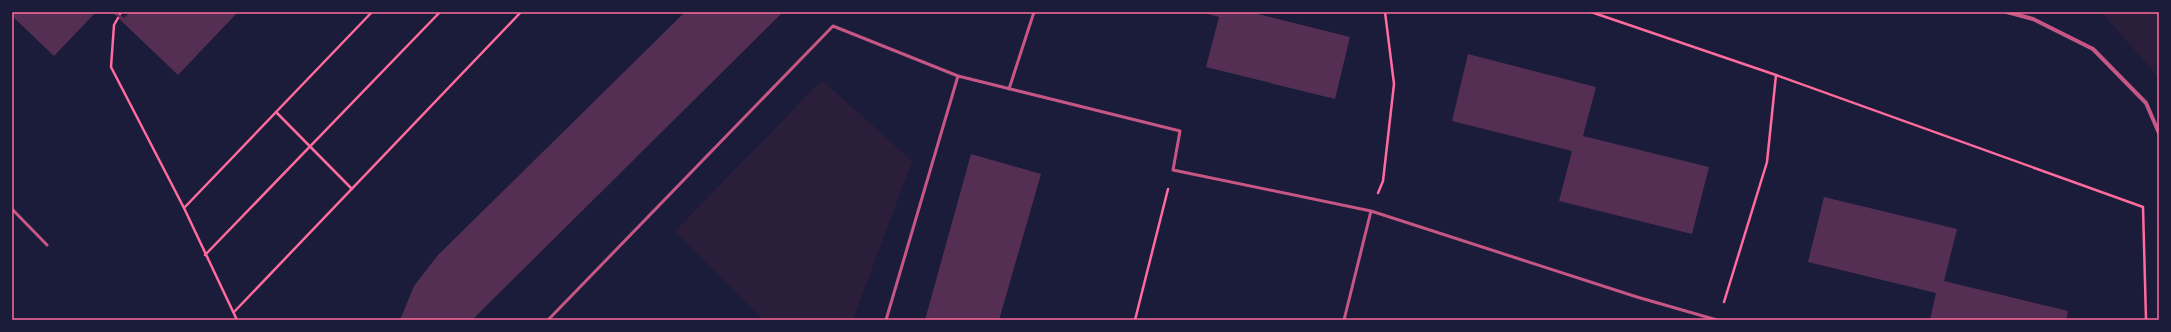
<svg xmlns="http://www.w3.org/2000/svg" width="2171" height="332" font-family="Raleway,sans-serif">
  <rect width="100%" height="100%" fill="#1b1b3a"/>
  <!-- green -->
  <path fill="#2a1e3b" d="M2095 12H2159V78L2103 14Z
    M822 80 912 161 853 320H764L675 231Z"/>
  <!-- building -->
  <path fill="#542f53" d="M12 12H96L54 56 12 16Z
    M112 12H117L124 18 130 12H238L178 75Z
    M685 12H783L472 320H400L414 286 438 255Z
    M1201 12H1250L1350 37 1335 99 1206 67 1219 17Z
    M1468 54 1596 87 1583 136 1709 167 1692 234 1559 201 1572 151 1452 121Z
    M971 154 1041 174 999 320H925Z
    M1824 197 1957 229 1944 281 2068 311 2066 320H1930L1936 293 1808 262Z"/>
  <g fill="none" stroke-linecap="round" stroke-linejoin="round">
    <!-- path -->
    <path stroke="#ff6b9d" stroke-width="2.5" d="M1591 12 1776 75 2143 207 2146 320
      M120 14V12
      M118 18 114 25 111 67 184 208 237 320
      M276 112 352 189
      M1378 193 1383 181 1394 84 1385 12
      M184 208 372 12
      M205 255 440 12
      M1724 302 1767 162 1776 75
      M234 312 521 12
      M1135 320 1168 189"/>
    <!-- service -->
    <path stroke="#c65784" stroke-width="3" d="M1009 89 1034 12
      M12 209 47 245
      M548 320 833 26 958 76 1180 131 1173 170 1371 211 1637 297 1717 320
      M886 320 958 76
      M1344 320 1371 211"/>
    <!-- minor -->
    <path stroke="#c65784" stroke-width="4" d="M2007 12 2033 19 2093 49 2146 103 2159 133"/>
  </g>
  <!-- border -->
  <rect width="2171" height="332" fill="none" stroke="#1b1b3a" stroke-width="26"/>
  <rect x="13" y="13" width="2145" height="306" fill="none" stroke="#ff6b9d" stroke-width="1.5"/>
</svg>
